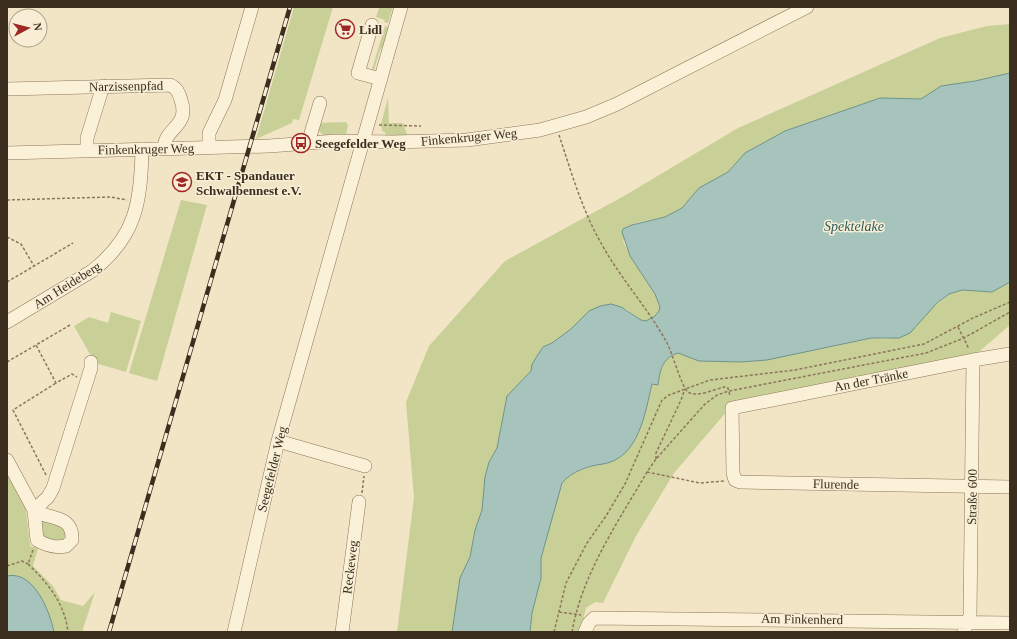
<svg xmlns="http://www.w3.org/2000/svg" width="1017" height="639" font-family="'Times New Roman',serif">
  <rect width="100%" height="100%" fill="#f1e5c5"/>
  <!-- green -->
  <path fill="#c8d098" d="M294 7H333L299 120 293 119 292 123 256 139Z
    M377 7H393L388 23 384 22 385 20 376 17 379 8Z
    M1010 24V73L974 81 941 86 921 99 880 98 785 131 745 153 728 172 699 188 682 208 665 217 636 223 623 241 630 256 655 294 660 307 659 311 655 316 646 321 641 320 626 309 600 306 589 311 571 329 552 343 543 347 532 364 531 371 507 396 497 448 489 462 485 477 482 510 474 532 470 557 460 578 452 632H397L414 498 406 402 429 346 505 261 624 196 738 128 940 38 987 26Z
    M385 26 391 28 387 41 380 50 374 70 372 69Z
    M388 98 389 123H403L408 137 386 138 385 132 382 131 381 124Z
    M346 122 348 125 346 135 324 136 319 131V123Z
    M181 200 207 205 157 381 129 373Z
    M1010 282V325L974 356 728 410 674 473 636 536 603 603 595 602 586 608 580 632H530L532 613 541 578V558L562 482C573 470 588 468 603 464 640 452 644 417 652 384L658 385C659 370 662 358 678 353L699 361 741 362 767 360 871 338 889 339 928 312 949 294 962 290 992 292Z
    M111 312 141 321 126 372 95 363 74 326 89 317 108 323Z
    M7 470 25 501 30 546 38 548 33 566 53 586 61 600 83 606 95 592 82 632H7Z
    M44 520 62 523 68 540 44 541 41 522Z"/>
  <!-- water -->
  <path fill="#a7c4bc" stroke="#6d938a" d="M1010 73V282L992 292 962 290 949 294 937 303 910 333 899 338H871L767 360 741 362 699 361 678 353C662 358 660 370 658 385L652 384C645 413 639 458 603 464 588 466 572 471 562 483L541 558V578L532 613 530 632H452L460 578 470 557 475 530 482 510 485 477 489 462 497 448 507 396 531 371 532 364 543 347 552 343 571 329 589 311 600 306 611 304 621 307 641 320 646 321 655 316 659 311 660 307 655 294 630 256 622 232 623 229 632 225 665 217 682 208 699 188 728 172 745 153 785 131 880 98 921 99 941 86 975 81Z
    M7 576C34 570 50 612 54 632H7Z"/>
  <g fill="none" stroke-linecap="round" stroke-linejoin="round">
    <defs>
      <path id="minor" d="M372 25 358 73 381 79
        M7 89 170 85C177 88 179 93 181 100 190 127 165 127 164 148
        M308 143 320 103
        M209 147V133L225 100 252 7
        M87 150V138L103 86
        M7 153 269 146 336 141 392 142 467 140 540 130 586 117 617 104 807 7
        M7 322 92 271C136 237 141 202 142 149
        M1010 354 973 360 732 408 733 473 735 480 740 482 1010 487
        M278 441 365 466
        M7 460 34 510 37 540C47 546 55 548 66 546L72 540C73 514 51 521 34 510
        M34 510 48 497 53 488 91 368V362
        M964 631 970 616 973 360
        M234 632 278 441 401 7
        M342 632 359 502
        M585 632 589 623 594 618 1010 623"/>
    </defs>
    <!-- minor casing -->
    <use href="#minor" stroke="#8d765a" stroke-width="14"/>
    <!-- path -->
    <path stroke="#8d765a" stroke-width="1.5" stroke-dasharray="3 2" stroke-linecap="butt" d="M379 125 421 126
      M559 135C571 171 582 210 601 243 620 278 648 308 667 343 672 352 682 388 688 392 697 398 715 389 724 387L728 388 730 396
      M7 200 110 197 127 200
      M7 237 21 244 34 266
      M7 282 73 243
      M70 325 36 345 56 383 72 374 77 377
      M958 327 969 349
      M7 362 36 345
      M656 459V453L681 400 685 389
      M647 472 700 483 724 481
      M46 475 13 410 56 383
      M362 493 364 476
      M33 550 28 564C48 583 65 604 68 632
      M7 566 22 561 28 564
      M559 612 581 615
      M554 632 566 583 587 543 606 516 625 484 662 400 669 395 710 380 795 370 924 344 973 318 1010 302
      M572 632C582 574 618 522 647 472L656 459 705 404 717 395 729 391 926 353 964 338 1010 312"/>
    <!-- minor -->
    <use href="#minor" stroke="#fbf1d9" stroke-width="13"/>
    <defs>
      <path id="rail" d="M109 632 290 7"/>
    </defs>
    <!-- rail casing -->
    <use href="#rail" stroke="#3c2e1f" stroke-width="4.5"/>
    <!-- rail -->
    <use href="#rail" stroke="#f7eed5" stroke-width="3" stroke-dasharray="9" stroke-linecap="butt"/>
  </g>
  <!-- icons -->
  <defs>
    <symbol id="supermarket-ring" viewBox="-11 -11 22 22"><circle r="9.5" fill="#f7eed5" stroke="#9f2827" stroke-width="1.5"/><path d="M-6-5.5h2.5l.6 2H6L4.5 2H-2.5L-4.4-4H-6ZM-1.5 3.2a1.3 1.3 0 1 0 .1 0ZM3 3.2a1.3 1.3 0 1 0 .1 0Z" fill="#9f2827"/></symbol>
    <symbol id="bus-ring" viewBox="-11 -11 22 22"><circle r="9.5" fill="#f7eed5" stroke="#9f2827" stroke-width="1.5"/><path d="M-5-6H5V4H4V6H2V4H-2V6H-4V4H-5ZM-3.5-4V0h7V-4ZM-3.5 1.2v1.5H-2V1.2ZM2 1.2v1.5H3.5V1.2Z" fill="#9f2827"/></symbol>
    <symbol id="school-ring" viewBox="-11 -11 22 22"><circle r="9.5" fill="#f7eed5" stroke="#9f2827" stroke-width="1.5"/><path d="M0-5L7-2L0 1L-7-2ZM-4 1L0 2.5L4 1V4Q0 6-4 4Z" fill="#9f2827"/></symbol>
  </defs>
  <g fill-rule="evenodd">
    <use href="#supermarket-ring" x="334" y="18" width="22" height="22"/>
    <use href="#bus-ring" x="290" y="132" width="22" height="22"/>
    <use href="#school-ring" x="171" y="171" width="22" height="22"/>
  </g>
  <g text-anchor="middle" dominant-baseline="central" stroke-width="3" stroke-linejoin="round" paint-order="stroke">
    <!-- poi labels -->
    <g font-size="13" font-weight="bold" fill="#3c2e1f" stroke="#f7eed5" text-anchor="start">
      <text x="359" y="29">Lidl</text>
      <text x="315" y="143">Seegefelder Weg</text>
      <text x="196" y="175">EKT - Spandauer<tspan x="196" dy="15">Schwalbennest e.V.</tspan></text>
    </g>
    <!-- street labels -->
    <g font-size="13" fill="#3c2e1f" stroke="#f7eed5">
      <text transform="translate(126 86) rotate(-1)">Narzissenpfad</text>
      <text transform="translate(469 137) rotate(-5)">Finkenkruger Weg</text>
      <text transform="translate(146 149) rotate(-1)">Finkenkruger Weg</text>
      <text transform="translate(67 285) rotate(-32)">Am Heideberg</text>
      <text transform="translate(871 380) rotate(-11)">An der Tränke</text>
      <text transform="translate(272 469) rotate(-76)">Seegefelder Weg</text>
      <text transform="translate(836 484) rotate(1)">Flurende</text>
      <text transform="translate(972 497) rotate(-89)">Straße 600</text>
      <text transform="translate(350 567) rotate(-83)">Reckeweg</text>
      <text transform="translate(802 619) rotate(1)">Am Finkenherd</text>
    </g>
    <!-- water labels -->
    <g font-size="14" font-style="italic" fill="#2d5d5b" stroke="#f7eed5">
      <text x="854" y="226">Spektelake</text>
    </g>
  </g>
  <!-- border -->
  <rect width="1017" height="639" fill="none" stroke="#3c2e1f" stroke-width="16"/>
  <!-- north arrow -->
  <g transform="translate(28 28) rotate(83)"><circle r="19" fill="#f7eed5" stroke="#aca18c"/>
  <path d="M0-3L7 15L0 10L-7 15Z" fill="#9f2827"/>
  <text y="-6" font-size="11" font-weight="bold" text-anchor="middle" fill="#3c2e1f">N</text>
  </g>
</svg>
